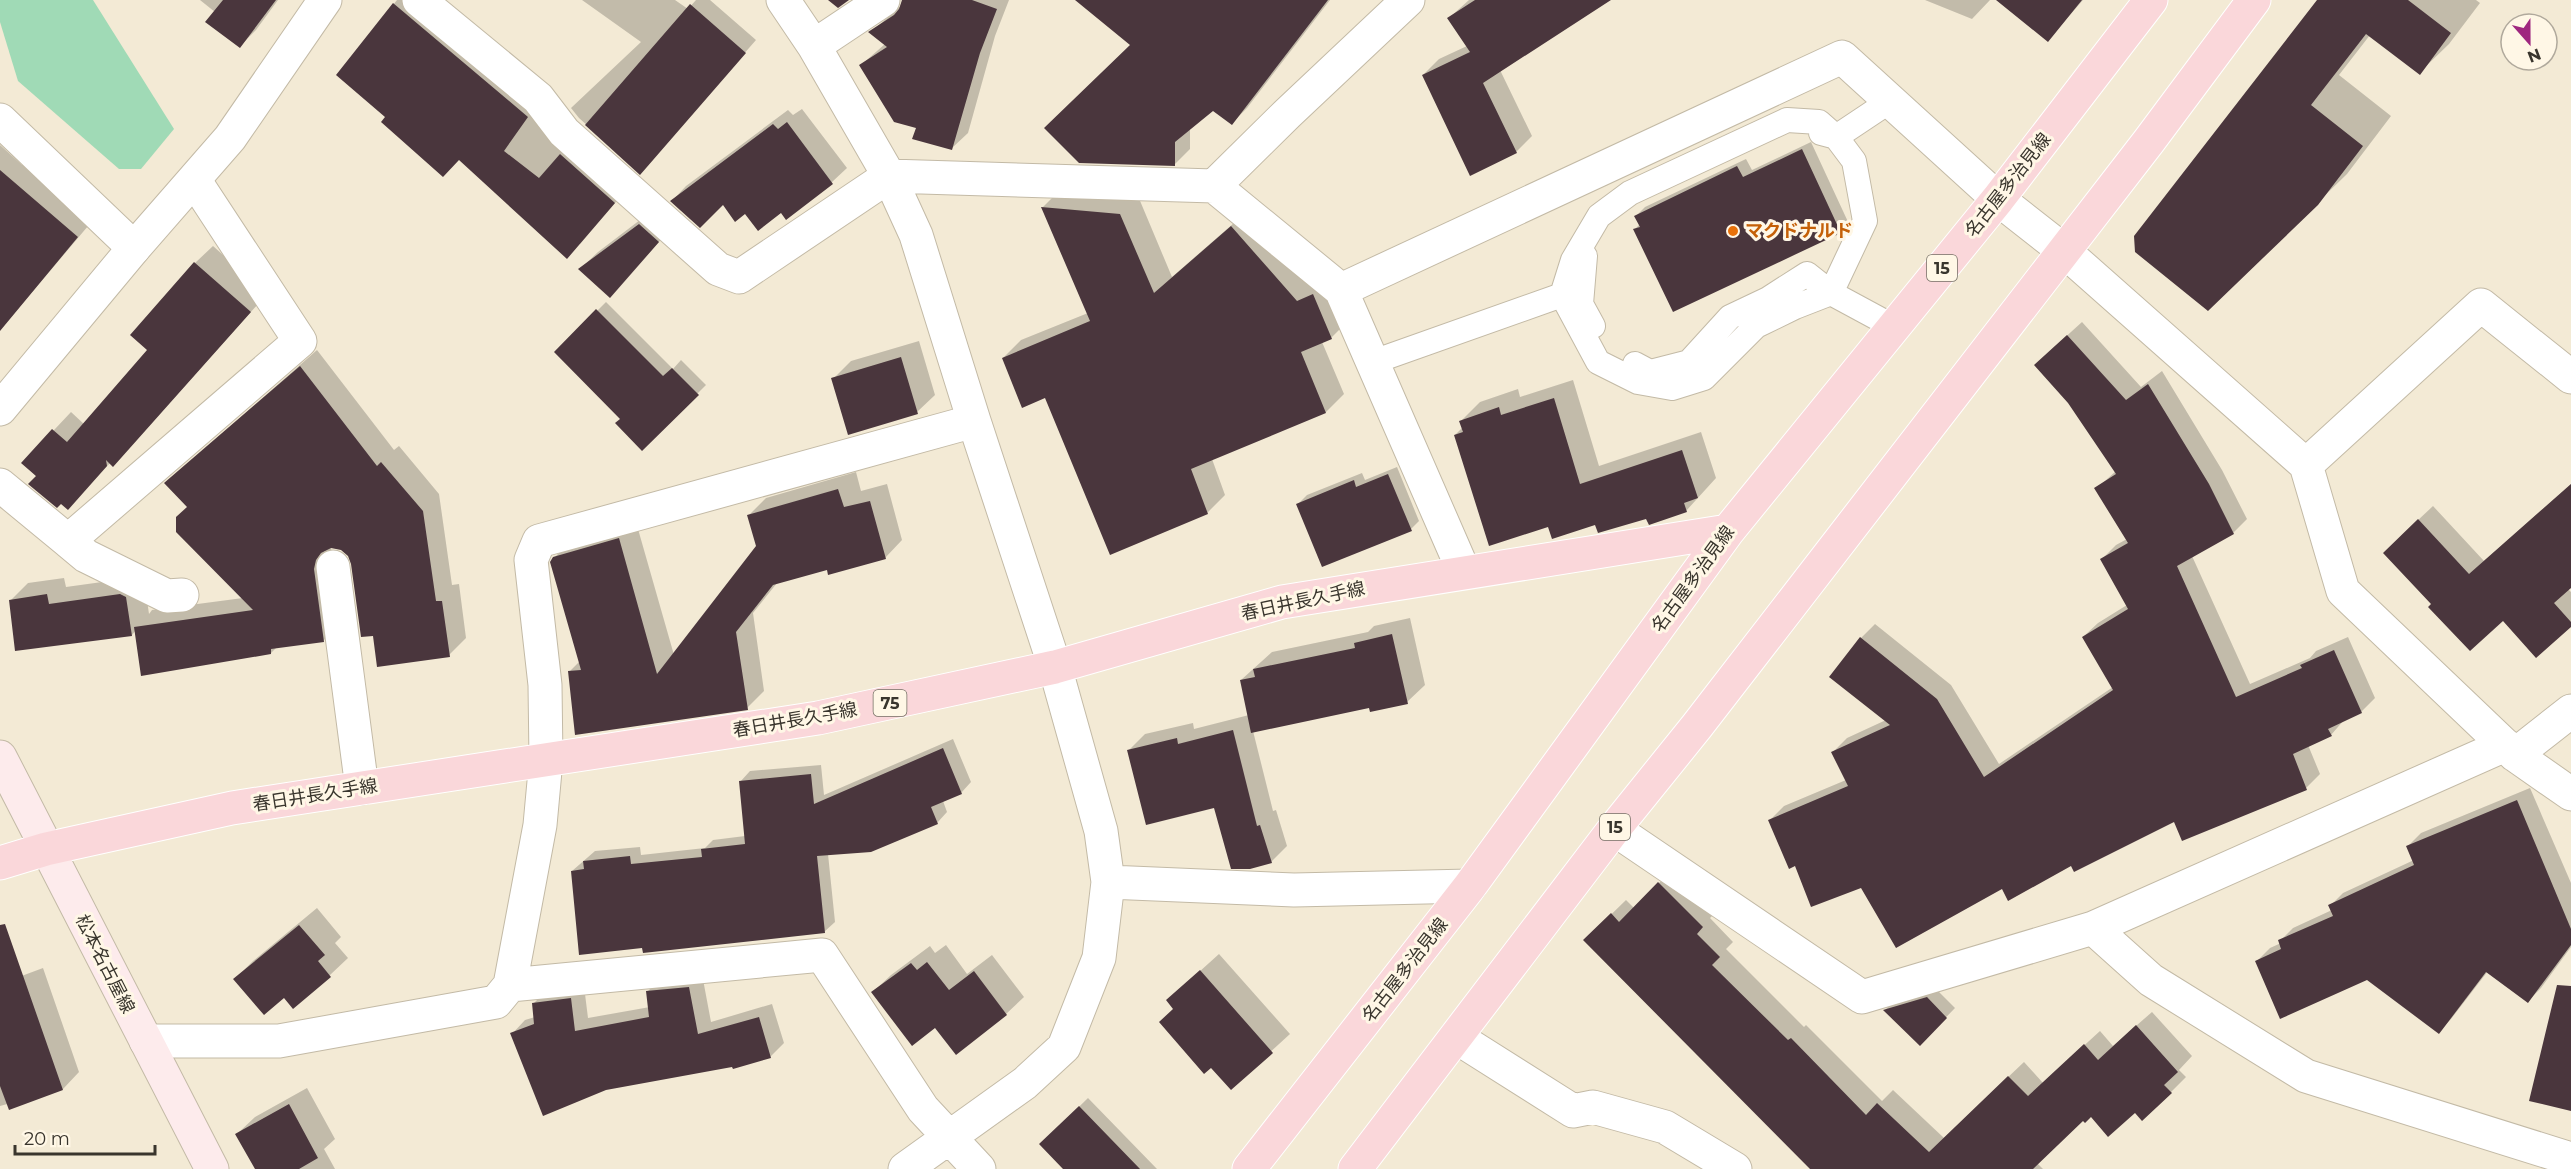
<svg xmlns="http://www.w3.org/2000/svg" width="2571" height="1169" font-family="Montserrat,'Noto Sans JP',sans-serif">
  <rect width="100%" height="100%" fill="#f3ead5"/>
  <!-- green -->
  <path fill="#a0dab6" d="M0 0H93L174 129 141 169H119L18 81 0 22Z"/>
  <!-- shadow -->
  <path fill="#0003" d="M200 0H278L256 30 240 46 215 12Z
    M397 0H419L627 189 580 244 459 159 387 117 338 74Z
    M582 0H675L688 9 696 0H710L756 40 640 173 579 118 571 108 641 42Z
    M903 0H1009L995 36 968 133 952 148 917 127 861 65 885 44 871 32 902 5Z
    M1077 0H1330L1247 108 1232 123 1213 109 1190 128V149L1174 165 1132 45Z
    M1469 0H1604L1500 70 1532 136 1516 152 1423 75 1439 59 1467 46 1449 18Z
    M1925 0H1990L1972 19Z
    M1999 0H2083L2048 40Z
    M2320 0H2476L2480 3 2449 44 2419 73 2370 35 2339 75 2391 116 2347 174 2208 309Z
    M802 109 847 168 832 182 786 218 781 211 745 212 723 203 672 201 686 186 788 110 793 115Z
    M1811 142 1849 224 1841 232 1635 229 1640 224 1636 216 1645 207 1746 159 1752 170Z
    M0 145 22 165 26 161 94 219 0 330Z
    M1060 190 1138 196 1172 277 1250 209 1349 320 1331 338 1322 342 1344 394 1326 412 1212 459 1225 495 1207 513 1046 396 1003 358 1021 340 1088 313 1043 207Z
    M657 207 676 223 610 296 580 269 598 252Z
    M213 246 267 294 130 447 111 462 68 508 23 463 71 412 85 425 149 350 195 263Z
    M606 302 673 369 681 360 706 385 642 449 622 418 556 352Z
    M2082 322 2141 387 2162 371 2222 470 2247 519 2233 533 2192 556 2250 684 2310 658 2316 651 2348 637 2375 698 2361 712 2344 720 2331 735 2308 745 2320 774 2306 788 2175 820 2071 864 2002 887 1862 886 1796 864 1770 820 1784 806 1846 780 1833 752 1847 738 1886 720 1861 638 1875 624 1951 685 1999 764 2113 687 2083 637 2098 623 2127 605 2102 559 2116 545 2127 539 2096 489 2116 471 2050 351Z
    M919 341 935 395 917 412 833 379 851 361Z
    M317 350 394 450 399 446 439 494 452 585 459 584 466 638 449 655 374 634 349 555 341 549 331 547 340 624 323 641 277 647 271 653 136 630 132 635 10 601 28 583 64 578 66 587 138 577 144 579 149 614 152 610 243 598 189 507 166 483Z
    M1573 380 1599 466 1701 432 1716 478 1686 511 1596 523 1549 525 1455 435 1463 427 1461 421 1480 402 1518 389 1520 397Z
    M1397 467 1419 521 1411 529 1298 504 1307 495 1362 473 1365 480Z
    M856 472 861 491 887 484 902 540 885 558 828 568 777 583 753 613 764 691 747 708 569 672 580 661 554 558 572 540 636 522 674 655 757 546 749 515 766 498Z
    M2571 484V586L2568 589 2571 592V625L2503 618 2433 604 2399 538 2433 506 2484 561Z
    M1410 618 1425 685 1407 702 1370 706 1253 731 1273 811 1276 810 1287 846 1271 862 1215 807 1129 750 1145 734 1193 723 1194 729 1249 715 1241 680 1272 652 1368 632 1374 626Z
    M953 739 971 782 961 793 943 801 947 812 937 823 828 854 835 922 824 932 643 946 572 871 595 851 640 847 641 855 705 848 713 840 745 836 740 782 750 771 821 765 824 795Z
    M2530 788 2571 883V947L2541 988 2528 1001 2488 971 2451 1019 2439 1032 2367 978 2257 961 2270 948 2281 943 2280 941 2293 928 2332 910 2330 906 2343 893 2414 860 2408 846 2421 833Z
    M1674 868 1717 911 1710 918 1733 942 1726 949 1804 1027 1806 1025 1882 1101 1893 1090 1944 1138 2024 1062 2043 1083 2100 1031 2113 1046 2152 1012 2192 1056 2179 1070 2186 1077 2171 1092 2135 1111 2091 1115 2083 1119 2037 1163 2043 1169H1813L1585 940 1626 900 1634 908Z
    M317 908 341 937 335 943 348 958 330 975 293 1007 284 996 235 979 253 961Z
    M946 945 967 974 992 955 1024 997 1006 1014 956 1053 936 1026 873 992 891 975 930 946 935 953Z
    M1219 954 1290 1034 1231 1088 1168 1000Z
    M43 968 79 1072 63 1089 0 1106V984Z
    M702 974 711 1022 772 1004 784 1043 770 1057 733 1065 512 1034 525 1020 535 1017 534 1003 547 990 584 986 588 1018 650 1007 648 991 661 978Z
    M1936 989 1955 1008 1920 1044 1885 1010 1893 1002Z
    M307 1088 335 1139 324 1149 335 1169H256L237 1134 255 1117Z
    M1088 1098 1157 1169H1065L1041 1144Z"/>
  <!-- building -->
  <path fill="#4a363d" d="M223 0H276L240 48 205 22Z
    M828 0H849L838 8Z
    M902 0H972L997 9 980 53 952 150 912 139 916 128 894 122 859 65 887 47 868 32 894 15 899 9Z
    M1075 0H1328L1232 125 1213 111 1175 142V166L1079 163 1044 128 1130 45Z
    M1475 0H1611L1483 83 1517 153 1470 176 1422 75 1470 52 1447 18Z
    M1996 0H2082L2048 42Z
    M2317 0H2408L2451 33 2420 75 2366 34 2311 105 2363 146 2318 205 2208 311 2135 252 2134 236Z
    M393 3 528 117 504 151 539 178 560 154 615 203 567 259 459 160 443 177 381 122 385 117 336 75Z
    M690 4 746 53 640 175 585 125Z
    M787 122 833 184 786 220 781 213 758 231 745 214 735 222 723 205 700 228 670 201 773 124 778 129Z
    M1802 149 1841 233 1673 312 1633 229 1640 227 1634 216 1737 166 1743 177Z
    M0 170 78 237 0 331Z
    M1041 207 1120 214 1154 293 1231 226 1297 301 1313 294 1332 339 1301 352 1326 413 1191 469 1208 514 1110 555 1045 398 1022 408 1002 358 1090 321Z
    M639 224 659 242 610 298 578 269Z
    M194 262 251 312 113 467 106 460 107 466 68 510 61 504 57 508 28 484 36 476 21 463 52 429 67 442 147 350 130 335Z
    M596 309 663 376 672 368 699 395 642 451 615 423 620 419 554 352Z
    M2067 335 2126 400 2148 384 2209 484 2234 534 2177 566 2236 697 2302 668 2300 665 2334 650 2362 713 2328 729 2332 736 2293 754 2307 790 2182 841 2174 822 2074 872 2071 866 2008 901 2002 889 1896 948 1861 888 1811 907 1795 866 1789 869 1768 820 1848 786 1831 752 1890 725 1829 677 1860 637 1937 699 1984 777 2113 690 2082 637 2128 609 2100 559 2128 543 2094 488 2116 474 2068 403 2034 365Z
    M901 357 918 414 848 435 831 378Z
    M300 366 377 466 381 462 423 511 436 601H442L450 657 377 667 373 636 361 637 351 564 348 556 341 550 331 548 321 553 316 560 314 569 324 642 271 649V654L141 676 134 627 253 610 176 532V517L187 507 164 483Z
    M1554 398 1580 484 1682 450 1698 498 1684 503 1687 512 1649 525 1646 519 1598 533 1595 525 1552 539 1548 527 1489 546 1454 435 1463 432 1459 421 1499 407 1501 415Z
    M1388 474 1412 531 1322 567 1296 504 1354 480 1356 487Z
    M2571 484V588L2554 603 2571 622V627L2536 658 2503 621 2470 651 2428 607 2431 604 2383 553 2418 519 2469 574Z
    M838 489 844 507 870 501 886 559 828 575 827 570 773 585 736 632 748 710 575 735 568 671 581 670 550 562 553 557 619 538 657 674 756 546 747 515Z
    M47 594 49 604 120 594 126 597 132 636 15 651 9 600Z
    M1392 634 1408 704 1370 712 1369 708 1251 733 1240 680 1255 677 1253 669 1355 648 1354 643Z
    M1233 730 1257 826 1260 825 1272 863 1250 869H1231L1214 808 1146 825 1127 750 1177 738 1178 744Z
    M943 748 962 794 931 807 938 824 871 852 817 856 825 933 643 953 642 948 579 955 571 871 584 869 583 861 630 856 631 864 702 857 701 849 745 844 739 781 811 774 814 804Z
    M2517 800 2571 929V945L2528 1003 2486 972 2439 1034 2367 980 2280 1019 2255 961 2281 949 2278 940 2333 916 2328 905 2414 865 2406 846Z
    M1658 882 1703 927 1697 934 1720 957 1712 965 1788 1040 1791 1038 1866 1115 1877 1103 1929 1152 2008 1076 2028 1096 2084 1044 2098 1060 2136 1025 2178 1072 2164 1085 2172 1093 2142 1121 2135 1113 2108 1137 2091 1117 2085 1123 2083 1121 2033 1169H1810L1583 940 1611 913 1619 922Z
    M5 924 63 1090 9 1110 0 1086V925Z
    M299 925 325 955 318 961 331 977 293 1009 284 998 264 1015 233 979Z
    M927 962 949 990 974 971 1007 1015 956 1055 935 1028 912 1046 871 992 911 963 917 970Z
    M1200 970 1273 1053 1231 1090 1211 1068 1204 1074 1159 1022 1173 1009 1166 1000Z
    M2557 985 2571 986V1111L2529 1101Z
    M689 987 698 1034 759 1017 771 1058 733 1069 732 1067 606 1090 543 1116 510 1033 534 1024 532 1003 571 998 575 1031 649 1017 646 991Z
    M1927 997 1947 1018 1920 1046 1883 1010Z
    M289 1104 318 1158 299 1169H255L235 1134Z
    M1079 1106 1140 1169H1063L1039 1144Z"/>
  <g fill="none" stroke-linecap="round" stroke-linejoin="round">
    <defs>
      <path id="service" d="M1787 120 1819 122 1836 137 1854 161 1865 221 1831 293 1795 307 1756 326 1704 378 1672 388 1638 382 1598 362 1562 295 1573 260 1599 216 1630 193Z
        M1821 133 1836 137 1890 101
        M1585 256 1581 304 1593 326
        M1373 362 1562 295
        M1635 364 1650 372 1689 362 1730 317 1768 299 1807 274 1831 293 1894 327"/>
      <path id="minor" d="M419 0 538 98 564 132 718 269 739 277 889 176 1214 186 1341 290 1464 572
        M783 0 814 46 889 176 916 235 974 421 1055 667 1101 831 1108 882 1099 958 1064 1047 1025 1083 905 1169
        M814 46 883 0
        M0 120 134 248
        M1214 186 1287 114 1408 0
        M1341 290 1842 57 1998 199 2063 250 2306 465 2343 591 2515 755 2571 794
        M2306 465 2481 305 2571 377
        M0 485 68 541 300 341 195 181
        M68 541 86 556 167 596 182 595
        M333 567 362 788
        M2515 755 2571 711
        M1614 829 1862 997 2093 928 2505 745
        M1108 882 1294 890 1470 886
        M2093 928 2151 980 2306 1076 2571 1159
        M510 985 540 825 546 760 545 685 531 560 539 541 974 421
        M1456 1037 1573 1111 1593 1107 1665 1127 1735 1169
        M146 1041H279L496 1002 510 985 822 955 923 1109 979 1169"/>
      <path id="tertiary" d="M0 409 134 248 230 138 325 0"/>
      <path id="secondary" d="M0 757 212 1169"/>
      <path id="primary" d="M0 863 46 849 232 808 818 718 1055 667 1282 602 1728 531
        M1249 1169 1470 886 1728 531 1998 199 2151 0
        M1355 1169 1614 829 1697 726 2149 141 2254 0"/>
    </defs>
    <!-- service casing -->
    <use href="#service" stroke="#c3baa6" stroke-width="26"/>
    <!-- minor casing -->
    <use href="#minor" stroke="#c3baa6" stroke-width="35"/>
    <!-- tertiary casing -->
    <use href="#tertiary" stroke="#c3baa6" stroke-width="35"/>
    <!-- secondary casing -->
    <use href="#secondary" stroke="#c3baa6" stroke-width="35"/>
    <!-- primary casing -->
    <use href="#primary" stroke="#fff" stroke-width="35"/>
    <!-- service -->
    <use href="#service" stroke="#fff" stroke-width="24"/>
    <!-- minor -->
    <use href="#minor" stroke="#fff" stroke-width="33"/>
    <!-- tertiary -->
    <use href="#tertiary" stroke="#fff" stroke-width="33"/>
    <!-- secondary -->
    <use href="#secondary" stroke="#fdebec" stroke-width="33"/>
    <!-- primary -->
    <use href="#primary" stroke="#fad7da" stroke-width="33"/>
  </g>
  <!-- markers -->
  <circle fill="#e8710a" stroke="#fff7e6" stroke-width="2" cx="1733" cy="231" r="6"/>
  <g text-anchor="middle" dominant-baseline="central" stroke-width="6" stroke-linejoin="round" paint-order="stroke">
    <!-- shield labels -->
    <g fill="#fff7e6" stroke="#746f64" stroke-width="1.5">
      <rect x="1927" y="255" width="30" height="26" rx="4.5"/>
      <rect x="873.5" y="690" width="33" height="26" rx="4.5"/>
      <rect x="1600" y="814" width="30" height="26" rx="4.5"/>
    </g>
    <g font-size="16" font-weight="bold" fill="#39352d">
      <text x="1942" y="268">15</text>
      <text x="890" y="703">75</text>
      <text x="1615" y="827">15</text>
    </g>
    <!-- street labels -->
    <g font-size="18" fill="#39352d" stroke="#fff7e6">
      <text transform="translate(2008 185) rotate(-52)">名古屋多治見線</text>
      <text transform="translate(1693 579) rotate(-54)">名古屋多治見線</text>
      <text transform="translate(1303 601) rotate(-12)">春日井長久手線</text>
      <text transform="translate(795 720) rotate(-10)">春日井長久手線</text>
      <text transform="translate(315 795) rotate(-9)">春日井長久手線</text>
      <text transform="translate(105 964) rotate(63)">松本名古屋線</text>
      <text transform="translate(1405 970) rotate(-52)">名古屋多治見線</text>
    </g>
    <!-- food labels -->
    <g font-size="18" font-weight="bold" fill="#c56008" stroke="#fff7e6" text-anchor="start">
      <text x="1745" y="231">マクドナルド</text>
    </g>
  </g>
  <!-- north arrow -->
  <g transform="translate(2529 42) rotate(159)"><circle r="28" fill="#fff7e6" stroke="#b0a99c" stroke-width="1.5"/>
  <path d="M0-4.5L10 22L0 15L-10 22Z" fill="#9f277f"/>
  <text y="-9" font-size="16" font-weight="bold" text-anchor="middle" fill="#39352d">N</text>
  </g>
  <!-- scale -->
  <path d="M15 1145v9h140v-9" fill="none" stroke="#39352d" stroke-width="3"/>
  <text x="24" y="1145" font-size="18" fill="#39352d" stroke="#fff7e6" stroke-width="4.5" paint-order="stroke">20 m</text>
</svg>
